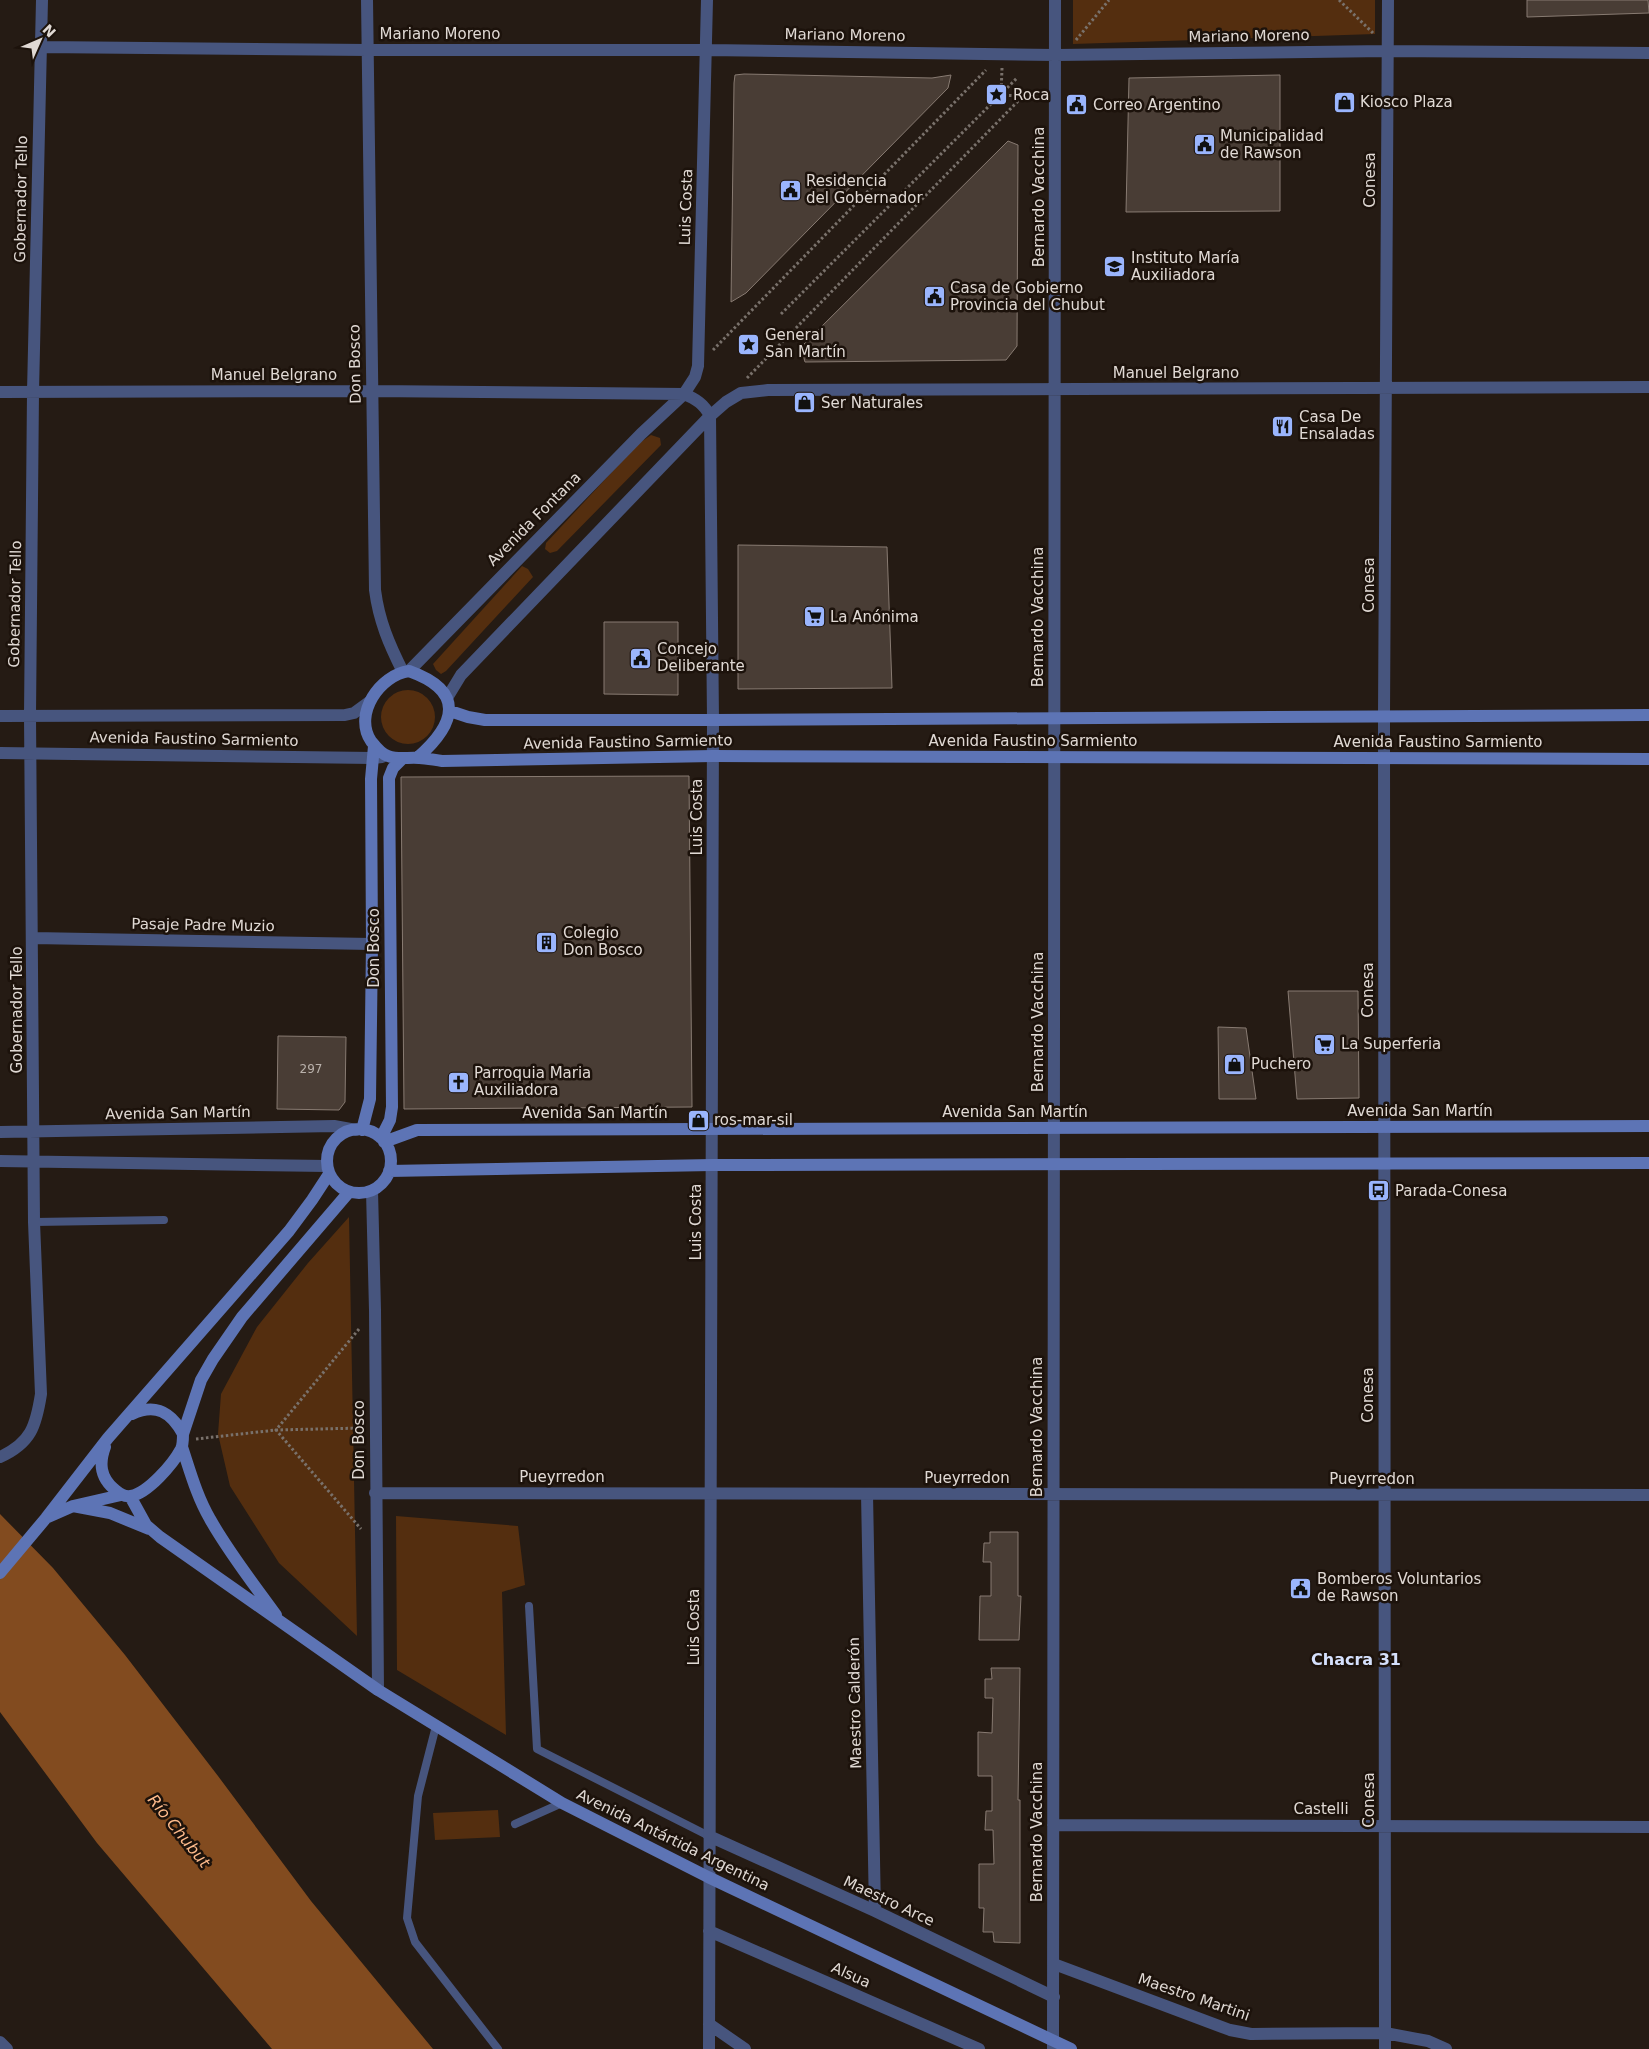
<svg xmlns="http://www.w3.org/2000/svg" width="1649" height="2049" font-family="'DejaVu Sans',sans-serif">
  <rect width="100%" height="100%" fill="#251b14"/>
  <!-- green -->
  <path fill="#542e0f" d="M1073 0H1375V34L1073 44Z
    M651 435 660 438 661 445 557 551 550 553 545 549 546 543 638 444Z
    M522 566 528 569 533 577 446 671 441 674 436 670 433 664Z
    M381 717a27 27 0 1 1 54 0a27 27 0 1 1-54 0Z
    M349 1217 357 1636 279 1563 230 1486 218 1434 221 1394 257 1327 308 1263Z
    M396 1516 518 1526 525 1585 502 1592 506 1735 397 1670Z
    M498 1810 500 1837 435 1840 433 1813Z"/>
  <!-- water -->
  <path fill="#824b1f" d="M0 1514 53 1568 125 1655 218 1776 311 1901 433 2049H272L97 1843 0 1712Z"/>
  <!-- building -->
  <path fill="#493d35" stroke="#887b72" d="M1527 0H1648L1649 13 1527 17Z
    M744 74 932 78 951 75 948 88 746 293 731 302 734 83 735 75Z
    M1280 75V211L1126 212 1129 78Z
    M1008 141 1018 145 1017 346 1006 360 805 362 801 347Z
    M738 545 887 547 892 688 738 689Z
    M604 622H678V695L604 694Z
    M689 776 692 1107 404 1109 401 777Z
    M1288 991H1358L1359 1098 1297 1099Z
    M1218 1027 1246 1028 1256 1099H1219Z
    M278 1036 346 1037 345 1102 339 1110 277 1109Z
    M990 1532H1018V1596H1021L1019 1640H979L980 1596H991V1562H983L984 1543H990Z
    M991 1668H1020L1018 1800H1020V1943L994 1942 993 1932H983L984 1908H979V1864H994L993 1830H985L986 1811H992V1776H978V1732L992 1733 993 1698H985V1679H992Z"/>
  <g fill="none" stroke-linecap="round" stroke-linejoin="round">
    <!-- path -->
    <path stroke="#79716b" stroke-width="3" stroke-dasharray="2.5 2.5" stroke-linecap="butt" d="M1339 0 1373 33
      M1076 40 1109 0
      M1002 68 1001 95 1042 97
      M781 314 1017 78
      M713 350 986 70
      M747 378 1023 96
      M359 1329 276 1430 361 1529
      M196 1439 276 1430 362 1428"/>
    <!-- lane -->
    <path stroke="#47557e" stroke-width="8" d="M34 1222 164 1220
      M529 1606 537 1749 709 1836
      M436 1726 418 1796 407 1918 415 1942 498 2049
      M515 1824 562 1803"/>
    <!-- street -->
    <path stroke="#47557e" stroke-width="12" d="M367 0 375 590C379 621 389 644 403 672
      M40 47 368 50H707L1055 55 1387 51 1649 53
      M0 392 372 391 684 394C696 399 704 404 710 416L713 720 709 2049
      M409 671 641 434 684 394 695 377 698 366 707 0
      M447 698 461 675 710 416 726 402 741 393 768 390 1649 387
      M0 716 345 715 354 713 369 702
      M0 753 373 758 382 757
      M33 938 372 944
      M0 1132 334 1126 356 1130
      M0 1161 327 1166
      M372 1191 375 1310 378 1690
      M0 1457C31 1443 36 1426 41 1394L34 1222 30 716 33 392 42 0
      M375 1493 1649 1495
      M867 1494 875 1911
      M1053 1825 1649 1827
      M709 1836 875 1911 1054 1997
      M709 1931 979 2049
      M1054 1964 1230 2030 1251 2034 1385 2033 1428 2041 1446 2049
      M709 2024 745 2049
      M0 2042 7 2049
      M1053 2049 1055 0
      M1385 2049 1384 716 1388 0"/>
    <!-- secondary -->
    <path stroke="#5d74b5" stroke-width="12" d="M450 711 468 717 485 720H713L1649 715
      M417 758C457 723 465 691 409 671 380 675 353 714 371 741 375 746 381 754 388 756 398 760 408 757 419 758 426 758 434 760 442 761L713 756 1649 759
      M327 1161a32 32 0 1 1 64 0a32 32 0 1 1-64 0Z
      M362 1130 370 1099 372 944 371 779 374 746
      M381 1138 390 1120 392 1107 389 778 393 768 402 759
      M384 1142 417 1130 1649 1126
      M389 1171 712 1165 1649 1163
      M183 1434 201 1380 213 1359 242 1317 349 1192
      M105 1447C99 1463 100 1477 114 1489 119 1493 123 1497 131 1496 148 1493 173 1464 181 1449 183 1445 183 1439 183 1434 171 1412 156 1403 132 1414
      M182 1447C190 1471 197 1497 210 1519 229 1553 253 1583 276 1615
      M130 1496 146 1525 160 1537 378 1690 562 1803 708 1877 1071 2049
      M73 1506 110 1513 149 1529
      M48 1517 73 1506 121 1495
      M0 1573 46 1518 108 1438 289 1231 312 1200 329 1174"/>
  </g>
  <!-- icons -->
  <defs>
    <symbol id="sight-square" viewBox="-11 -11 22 22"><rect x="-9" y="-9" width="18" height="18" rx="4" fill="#9ab5fd" stroke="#1c120b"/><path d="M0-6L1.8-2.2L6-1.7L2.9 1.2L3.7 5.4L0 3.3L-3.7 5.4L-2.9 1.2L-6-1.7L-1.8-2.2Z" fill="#111"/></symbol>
    <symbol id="shop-square" viewBox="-11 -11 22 22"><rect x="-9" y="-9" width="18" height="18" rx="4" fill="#9ab5fd" stroke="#1c120b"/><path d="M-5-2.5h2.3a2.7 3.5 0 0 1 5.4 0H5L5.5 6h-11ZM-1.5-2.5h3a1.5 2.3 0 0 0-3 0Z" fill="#111"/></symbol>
    <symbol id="civic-square" viewBox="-11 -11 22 22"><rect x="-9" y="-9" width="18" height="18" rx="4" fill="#9ab5fd" stroke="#1c120b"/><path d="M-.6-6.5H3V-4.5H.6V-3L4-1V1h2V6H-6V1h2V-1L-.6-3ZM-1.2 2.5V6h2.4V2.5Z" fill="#111"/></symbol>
    <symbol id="school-square" viewBox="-11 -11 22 22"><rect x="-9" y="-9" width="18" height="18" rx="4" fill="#9ab5fd" stroke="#1c120b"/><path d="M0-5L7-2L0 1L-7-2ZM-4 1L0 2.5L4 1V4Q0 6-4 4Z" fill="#111"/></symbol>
    <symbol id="restaurant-square" viewBox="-11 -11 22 22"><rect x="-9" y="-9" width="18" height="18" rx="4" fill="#9ab5fd" stroke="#1c120b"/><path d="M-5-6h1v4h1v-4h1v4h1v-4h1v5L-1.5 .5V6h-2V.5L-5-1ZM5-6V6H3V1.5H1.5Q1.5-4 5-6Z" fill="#111"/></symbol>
    <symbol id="supermarket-square" viewBox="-11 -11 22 22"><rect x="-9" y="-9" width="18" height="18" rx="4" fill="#9ab5fd" stroke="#1c120b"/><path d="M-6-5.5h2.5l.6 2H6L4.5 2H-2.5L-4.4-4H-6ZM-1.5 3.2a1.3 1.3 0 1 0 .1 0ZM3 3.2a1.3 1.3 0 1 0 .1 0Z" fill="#111"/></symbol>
    <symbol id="building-square" viewBox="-11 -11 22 22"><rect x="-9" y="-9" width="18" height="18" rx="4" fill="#9ab5fd" stroke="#1c120b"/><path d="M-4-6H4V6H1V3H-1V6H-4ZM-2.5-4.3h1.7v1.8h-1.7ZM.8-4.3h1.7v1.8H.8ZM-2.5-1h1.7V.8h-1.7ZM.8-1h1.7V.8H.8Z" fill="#111"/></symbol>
    <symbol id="church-square" viewBox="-11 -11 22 22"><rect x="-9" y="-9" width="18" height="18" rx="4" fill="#9ab5fd" stroke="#1c120b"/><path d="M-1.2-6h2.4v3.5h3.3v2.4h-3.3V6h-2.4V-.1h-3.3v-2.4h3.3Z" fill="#111"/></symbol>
    <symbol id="bus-square" viewBox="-11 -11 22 22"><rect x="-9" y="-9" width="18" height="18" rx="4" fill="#9ab5fd" stroke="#1c120b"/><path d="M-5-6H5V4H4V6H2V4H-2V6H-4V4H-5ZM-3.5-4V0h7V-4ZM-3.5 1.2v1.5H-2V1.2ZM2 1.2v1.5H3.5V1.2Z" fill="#111"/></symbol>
  </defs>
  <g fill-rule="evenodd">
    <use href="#sight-square" x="984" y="82" width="25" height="25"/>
    <use href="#shop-square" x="1332" y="90" width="25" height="25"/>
    <use href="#civic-square" x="1064" y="92" width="25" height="25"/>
    <use href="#civic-square" x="1192" y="132" width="25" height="25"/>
    <use href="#civic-square" x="778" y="178" width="25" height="25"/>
    <use href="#school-square" x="1102" y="254" width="25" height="25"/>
    <use href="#civic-square" x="922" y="284" width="25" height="25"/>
    <use href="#sight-square" x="736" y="332" width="25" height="25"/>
    <use href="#shop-square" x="792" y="390" width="25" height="25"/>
    <use href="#restaurant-square" x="1270" y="414" width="25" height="25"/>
    <use href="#supermarket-square" x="802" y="604" width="25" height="25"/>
    <use href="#civic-square" x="628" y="646" width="25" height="25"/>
    <use href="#building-square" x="534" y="930" width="25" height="25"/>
    <use href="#supermarket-square" x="1312" y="1032" width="25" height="25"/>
    <use href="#shop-square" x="1222" y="1052" width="25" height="25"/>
    <use href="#church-square" x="446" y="1070" width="25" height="25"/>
    <use href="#shop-square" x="686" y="1108" width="25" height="25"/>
    <use href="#bus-square" x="1366" y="1178" width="25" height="25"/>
    <use href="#civic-square" x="1288" y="1576" width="25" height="25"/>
  </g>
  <g text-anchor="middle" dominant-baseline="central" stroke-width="5" stroke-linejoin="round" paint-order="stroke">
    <!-- number labels -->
    <g font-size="12" fill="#bab2ac">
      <text x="311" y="1069">297</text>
    </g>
    <!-- street labels -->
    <g font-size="15" fill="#e0d9d4" stroke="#1c120b">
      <text x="440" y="34">Mariano Moreno</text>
      <text transform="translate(845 35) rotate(1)">Mariano Moreno</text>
      <text transform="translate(1249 36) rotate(-1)">Mariano Moreno</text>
      <text transform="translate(1370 180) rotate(-90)">Conesa</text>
      <text transform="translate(1039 197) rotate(-90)">Bernardo Vacchina</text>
      <text transform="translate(21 199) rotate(-89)">Gobernador Tello</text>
      <text transform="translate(686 207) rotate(-88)">Luis Costa</text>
      <text transform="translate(355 364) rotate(-91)">Don Bosco</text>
      <text x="1176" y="373">Manuel Belgrano</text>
      <text x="274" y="375">Manuel Belgrano</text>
      <text transform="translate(534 519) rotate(-45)">Avenida Fontana</text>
      <text transform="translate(1369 585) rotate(-90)">Conesa</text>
      <text transform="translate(15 604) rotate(-89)">Gobernador Tello</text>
      <text transform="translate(1038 617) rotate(-90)">Bernardo Vacchina</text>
      <text transform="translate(194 739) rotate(1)">Avenida Faustino Sarmiento</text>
      <text x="1033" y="741">Avenida Faustino Sarmiento</text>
      <text transform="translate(628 742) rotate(-1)">Avenida Faustino Sarmiento</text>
      <text x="1438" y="742">Avenida Faustino Sarmiento</text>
      <text transform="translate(697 817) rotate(-90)">Luis Costa</text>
      <text transform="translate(203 925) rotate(1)">Pasaje Padre Muzio</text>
      <text transform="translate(374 948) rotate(-90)">Don Bosco</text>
      <text transform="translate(1368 990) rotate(-90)">Conesa</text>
      <text transform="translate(17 1010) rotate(-90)">Gobernador Tello</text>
      <text transform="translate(1038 1022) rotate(-90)">Bernardo Vacchina</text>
      <text x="1420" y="1111">Avenida San Martín</text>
      <text x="1015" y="1112">Avenida San Martín</text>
      <text transform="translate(178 1113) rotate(-1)">Avenida San Martín</text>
      <text x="595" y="1113">Avenida San Martín</text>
      <text transform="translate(696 1222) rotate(-90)">Luis Costa</text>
      <text transform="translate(1368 1395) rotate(-90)">Conesa</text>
      <text transform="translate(1037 1427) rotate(-90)">Bernardo Vacchina</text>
      <text transform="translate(359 1440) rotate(-90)">Don Bosco</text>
      <text x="562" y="1477">Pueyrredon</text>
      <text x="967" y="1478">Pueyrredon</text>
      <text x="1372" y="1479">Pueyrredon</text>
      <text transform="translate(694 1627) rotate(-90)">Luis Costa</text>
      <text transform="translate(855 1703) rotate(-91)">Maestro Calderón</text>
      <text transform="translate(1369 1800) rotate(-90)">Conesa</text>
      <text x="1321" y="1809">Castelli</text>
      <text transform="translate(1037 1832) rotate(-90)">Bernardo Vacchina</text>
      <text transform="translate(673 1840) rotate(26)">Avenida Antártida Argentina</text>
      <text transform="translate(889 1901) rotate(25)">Maestro Arce</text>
      <text transform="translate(851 1975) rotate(24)">Alsua</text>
      <text transform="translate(1194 1997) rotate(19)">Maestro Martini</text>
    </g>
    <!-- poi labels -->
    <g font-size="15" fill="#e0d9d4" stroke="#1c120b" text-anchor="start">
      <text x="1013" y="95">Roca</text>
      <text x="1360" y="102">Kiosco Plaza</text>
      <text x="1093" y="105">Correo Argentino</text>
      <text x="1220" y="136">Municipalidad<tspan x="1220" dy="17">de Rawson</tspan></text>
      <text x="806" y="181">Residencia<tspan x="806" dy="17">del Gobernador</tspan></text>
      <text x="1131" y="258">Instituto María<tspan x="1131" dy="17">Auxiliadora</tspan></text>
      <text x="950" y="288">Casa de Gobierno<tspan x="950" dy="17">Provincia del Chubut</tspan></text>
      <text x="765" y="335">General<tspan x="765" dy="17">San Martín</tspan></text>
      <text x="821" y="403">Ser Naturales</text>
      <text x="1299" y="417">Casa De<tspan x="1299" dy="17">Ensaladas</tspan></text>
      <text x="830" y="617">La Anónima</text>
      <text x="657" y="649">Concejo<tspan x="657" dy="17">Deliberante</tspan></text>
      <text x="563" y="933">Colegio<tspan x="563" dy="17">Don Bosco</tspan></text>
      <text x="1341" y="1044">La Superferia</text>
      <text x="1251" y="1064">Puchero</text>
      <text x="474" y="1073">Parroquia Maria<tspan x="474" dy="17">Auxiliadora</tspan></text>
      <text x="714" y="1120">ros-mar-sil</text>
      <text x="1395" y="1191">Parada-Conesa</text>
      <text x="1317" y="1579">Bomberos Voluntarios<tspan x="1317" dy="17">de Rawson</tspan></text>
    </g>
    <!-- neighbourhood labels -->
    <g font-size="16" font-weight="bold" fill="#d5e0fc" stroke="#1c120b">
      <text x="1356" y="1659">Chacra 31</text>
    </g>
    <!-- water labels -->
    <g font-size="16" font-style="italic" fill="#febb8c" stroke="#1c120b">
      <text transform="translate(179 1831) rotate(51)">Río Chubut</text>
    </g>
  </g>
  <!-- north arrow -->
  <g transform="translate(40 40) rotate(45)" stroke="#1c120b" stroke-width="4" paint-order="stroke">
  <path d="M0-4L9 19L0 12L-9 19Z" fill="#e0d9d4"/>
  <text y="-8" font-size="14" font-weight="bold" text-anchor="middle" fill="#e0d9d4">N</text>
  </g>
</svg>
